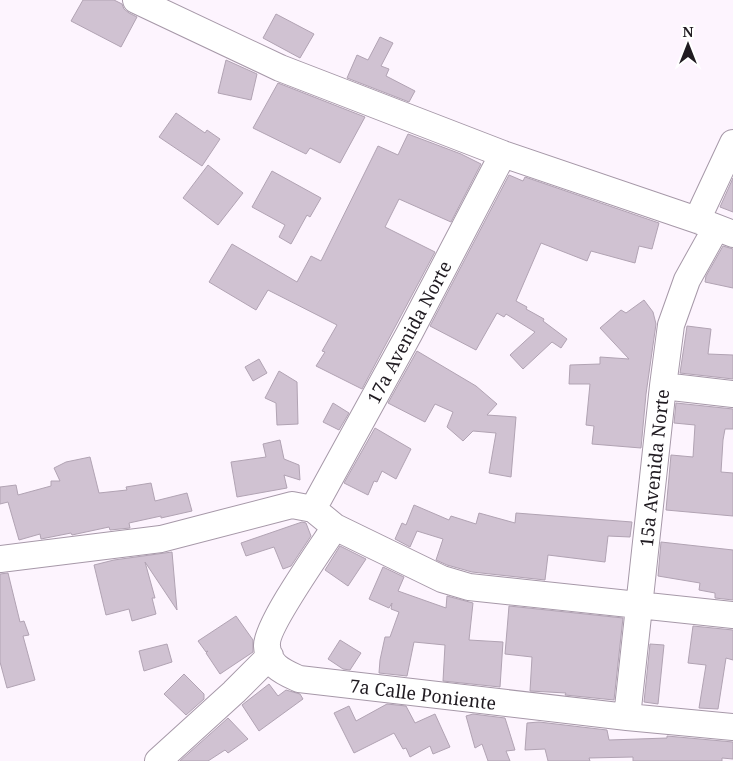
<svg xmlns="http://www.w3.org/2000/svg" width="733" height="761" font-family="'Noto Serif',serif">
  <rect width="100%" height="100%" fill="#fdf4fe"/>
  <!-- building -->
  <path fill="#d0c2d2" stroke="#b1a3b3" d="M83 0H114L122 4 124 9 129 13 137 17 121 47 71 21Z
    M276 14 314 34 300 58 263 38Z
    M380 37 393 43 381 66 389 69 386 76 415 91 409 102 347 78 357 55 368 60Z
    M226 60 257 74 251 100 218 93Z
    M278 83 365 117 340 163 310 148 306 154 253 128Z
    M176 113 205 133 207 130 220 139 202 166 159 137Z
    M408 134 461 154 481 164 451 222 399 199 385 227 435 252 362 389 316 366 325 352 322 351 337 325 268 290 256 310 209 282 232 244 297 282 311 256 321 261 378 146 398 155Z
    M208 165 243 193 218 225 183 198Z
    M272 171 321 198 310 217 307 215 291 244 279 237 285 225 252 207Z
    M509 175 523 181 525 177 659 223 652 249 639 246 635 263 591 251 587 261 541 243 516 301 527 307 526 309 544 319 543 321 567 339 561 348 552 342 523 369 510 355 535 332 506 314 504 317 497 313 476 350 430 326Z
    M733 178V212L720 207Z
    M723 246 733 249V288L705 282 706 276Z
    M644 300 653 312 656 324 646 394 641 448 592 444 594 426 586 425 590 384H569L570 365 600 364V357L629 359 600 328 621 310 626 313Z
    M687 326 711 329 708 354 733 355V379L680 373Z
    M417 351 476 386 497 404 487 415 516 417 511 477 489 473 496 433 473 431 463 441 447 427 453 412 435 404 425 422 388 403Z
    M259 359 267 373 253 381 245 367Z
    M279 371 297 382 298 424 277 425 276 403 265 398Z
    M333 403 349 413 339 430 323 422Z
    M676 403 733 409V429H725L723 440 721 472 733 473V516L666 510 671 455 693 457 695 425 674 423Z
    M375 428 411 449 396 479 382 471 377 482 374 481 368 495 344 483Z
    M280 440 284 459 299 465 300 480 284 475 287 488 237 497 231 462 266 457 263 444Z
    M90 457 99 493 127 490 126 487 151 483 155 501 187 493 192 511 161 518V516L129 523 130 528 110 530 109 527 72 535 71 533 41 539 40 534 19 540 8 502 0 504V487L16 485 18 495 51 486V481H60L54 468 66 462Z
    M414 505 449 520 451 516 476 524 479 513 515 523 516 513 632 522 630 537 608 536 605 562 548 555 545 580 472 572 447 565 436 560 443 539 417 531 410 547 395 539 402 523 406 525Z
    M302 522 306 523 311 536 291 566 283 569 274 547 246 556 241 543Z
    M661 542 733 550V600L715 598V593L699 590 700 583 658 576Z
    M340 546 366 559 348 586 325 570Z
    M172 552 177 610 145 562 155 598H152L156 614 132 621 129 609 106 615 94 565 114 560Z
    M383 567 404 577 398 591 446 608 447 596 473 603 469 640 503 642 500 687 443 681 445 645 414 642 407 676 379 673 380 660 385 637H390L399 612 391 609 392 603 389 608 369 599Z
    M8 573 20 622 24 621 29 635 23 636 35 680 7 688 0 662V574Z
    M509 606 623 618 614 700 565 695 566 693 530 691 532 657 505 654Z
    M236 616 253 640V652L220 674 206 653 208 651 206 652 198 641Z
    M693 626 733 630V660L726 658 718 709 699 708 706 665 688 663Z
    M340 640 361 653 350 670 343 669 328 659Z
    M167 644 172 662 144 671 139 651Z
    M650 644 664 645 658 704 644 702Z
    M184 674 204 694V699L186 715 164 694Z
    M269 684 278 696 286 690 300 694 303 699 259 731 242 705Z
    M387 704 406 706 415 723 435 714 450 747 433 754 430 746 410 757 406 748 403 749 394 733 354 753 334 713 349 706 356 721Z
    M473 714 505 718 515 750 506 751 510 761H488L482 744 475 748 466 716Z
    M228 718 248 739 228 753 225 750 208 761H180Z
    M539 722 607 730 609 740 667 738V736L733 742V759L722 758V761H633V757L589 758 590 761H548L545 749 525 750 527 723Z"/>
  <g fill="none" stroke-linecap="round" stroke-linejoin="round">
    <defs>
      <path id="minor" d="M136 0 280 68 503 154 697 220 733 234
        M697 220 733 143
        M663 386 733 394
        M313 509 409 334 503 154
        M335 527C322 547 265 627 267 646 268 666 284 672 299 679L627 717 733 727
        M0 559 161 539 292 505 313 509 335 527 442 579 469 587 733 615
        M627 717 663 386 671 325 687 280 716 228
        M158 761 234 692 270 656"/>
    </defs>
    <!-- minor casing -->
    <use href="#minor" stroke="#a698a8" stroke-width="28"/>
    <!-- minor -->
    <use href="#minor" stroke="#fff" stroke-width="26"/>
  </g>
  <g text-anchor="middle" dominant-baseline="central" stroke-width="4" stroke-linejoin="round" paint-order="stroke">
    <!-- street labels -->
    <g font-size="18" fill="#201b21" stroke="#fff">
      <text transform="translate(409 332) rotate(-62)">17a Avenida Norte</text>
      <text transform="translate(654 468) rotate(-84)">15a Avenida Norte</text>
      <text transform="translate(423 694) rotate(7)">7a Calle Poniente</text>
    </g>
  </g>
  <!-- north arrow -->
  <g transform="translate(688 45)" stroke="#ffffff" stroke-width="4" paint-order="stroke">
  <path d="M0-4L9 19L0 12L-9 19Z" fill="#201b21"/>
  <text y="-8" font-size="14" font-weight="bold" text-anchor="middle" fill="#201b21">N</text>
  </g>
</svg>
